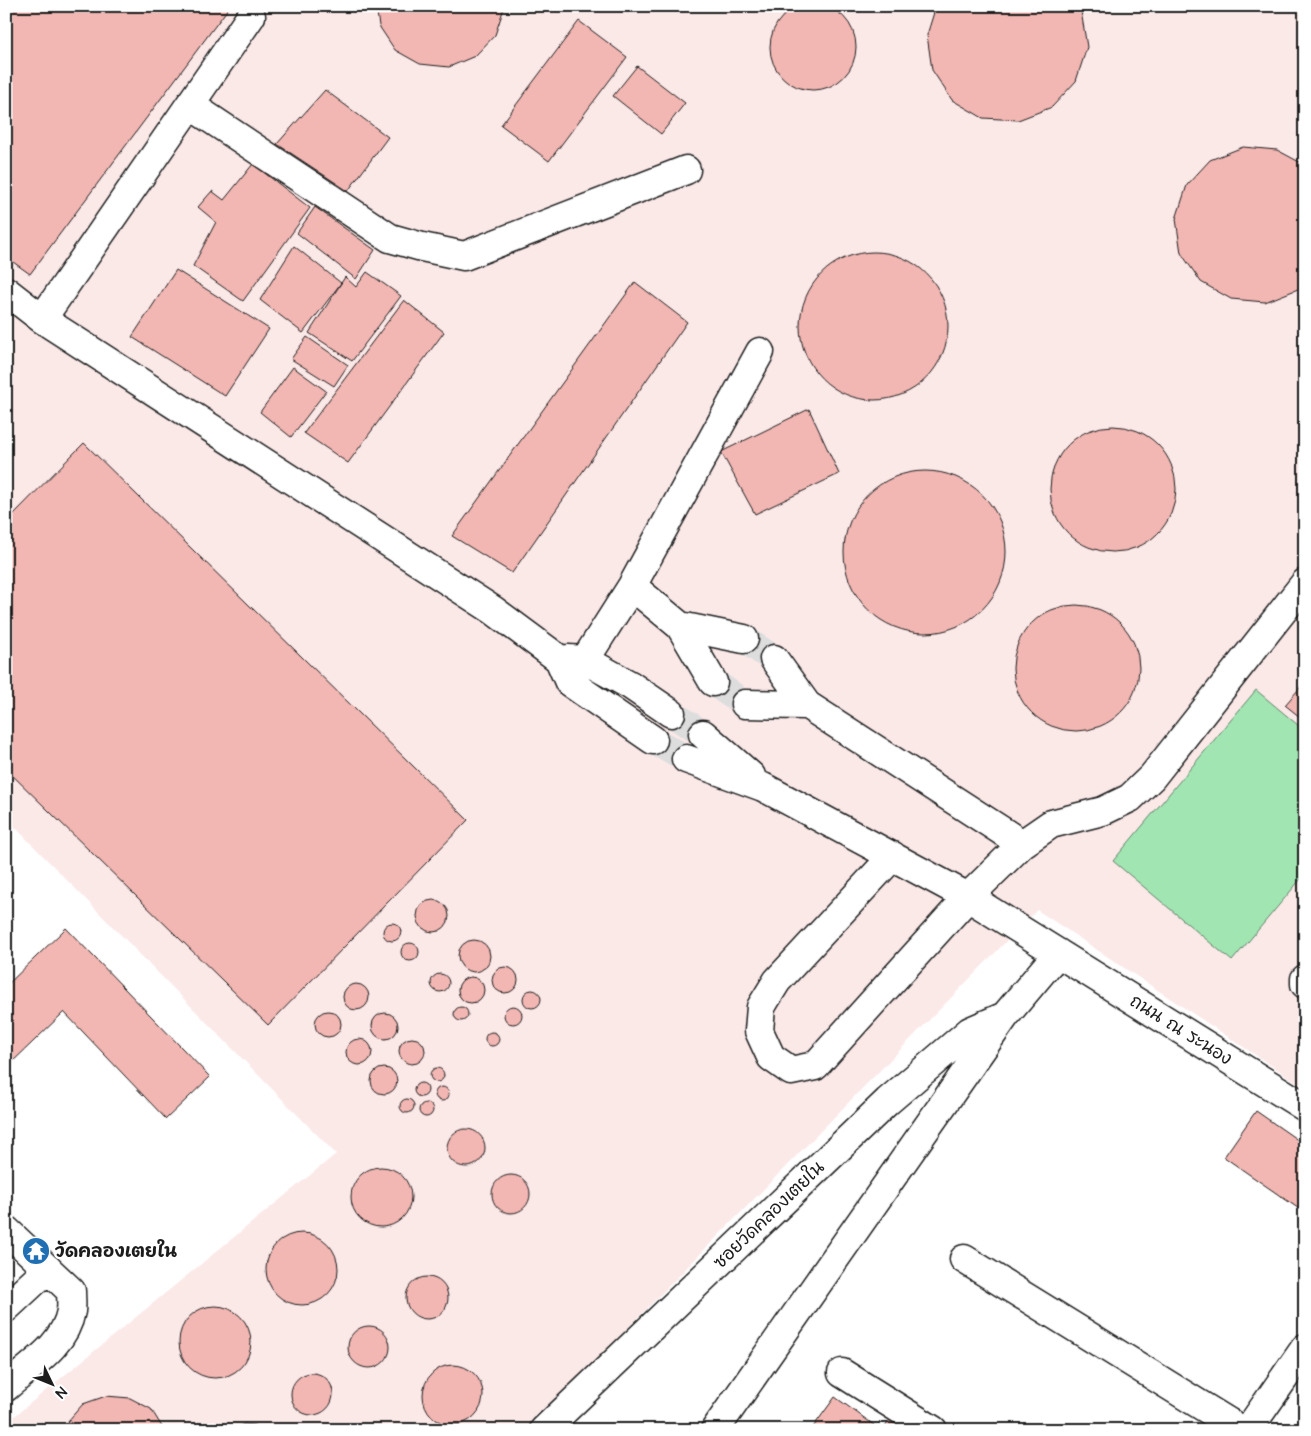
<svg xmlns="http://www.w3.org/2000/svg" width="1311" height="1436" font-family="'Architects Daughter','Playpen Sans Thai',sans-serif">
  <rect width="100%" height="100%" fill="#fff"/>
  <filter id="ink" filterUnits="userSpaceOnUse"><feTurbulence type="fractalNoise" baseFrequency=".02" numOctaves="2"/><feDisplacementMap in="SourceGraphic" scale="10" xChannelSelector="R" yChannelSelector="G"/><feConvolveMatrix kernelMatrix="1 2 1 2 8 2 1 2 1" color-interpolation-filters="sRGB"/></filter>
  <g filter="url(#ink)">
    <!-- built -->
    <path fill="#fbe9e8" d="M6 6H1305V1088L1037 910 528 1430H6V1423L336 1154 6 818Z"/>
    <!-- green -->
    <path fill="#a1e6b2" stroke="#5e8167" d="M1256 690 1305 731V874L1232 961 1113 861Z"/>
    <!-- building -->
    <path fill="#f3b7b3" stroke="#1c1c1c" d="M770 47a43 43 0 1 1 86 0a43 43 0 1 1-86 0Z
      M6 6H230L30 274 6 257Z
      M376 6H504V8L495 35 475 56 449 67 420 64 395 50 379 26Z
      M936 6H1078L1081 11 1087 47 1076 81 1052 107 1018 120 983 118 952 100 932 70 927 35Z
      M579 21 627 57 549 161 501 125Z
      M637 66 685 103 661 134 613 96Z
      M325 90 388 137 348 191 277 144Z
      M1243 147 1277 150 1305 165V281L1298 289 1265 302 1231 299 1201 282 1181 253 1176 219 1187 185 1210 160Z
      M253 164 310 208 243 301 193 266 216 222 198 207 212 191 224 200Z
      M315 207 375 250 356 279 297 233Z
      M294 246 341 283 303 333 260 300Z
      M800 326a74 74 0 1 1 148 0a74 74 0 1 1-148 0Z
      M176 270 269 329 225 396 132 337Z
      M367 272 401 296 352 361 309 333 345 277 356 287Z
      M635 282 687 322 512 573 452 536Z
      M404 300 444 332 348 463 304 433Z
      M307 337 348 365 334 386 291 359Z
      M293 367 326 391 291 437 260 412Z
      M809 409 839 474 755 514 721 452Z
      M1050 489a63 63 0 1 1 126 0a63 63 0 1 1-126 0Z
      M84 443 468 820 268 1025 6 769V522Z
      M844 552a81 81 0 1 1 162 0a81 81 0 1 1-162 0Z
      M1013 668a63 63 0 1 1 126 0a63 63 0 1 1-126 0Z
      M1305 682V721L1285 705Z
      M417 916a16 16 0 1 1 32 0a16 16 0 1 1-32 0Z
      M383 932a9 9 0 1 1 18 0a9 9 0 1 1-18 0Z
      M66 928 210 1077 166 1119 64 1012 6 1068V986Z
      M458 956a16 16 0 1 1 32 0a16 16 0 1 1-32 0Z
      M401 952a9 9 0 1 1 18 0a9 9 0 1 1-18 0Z
      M492 980a13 13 0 1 1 26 0a13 13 0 1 1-26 0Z
      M431 983a9 9 0 1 1 18 0a9 9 0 1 1-18 0Z
      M458 990a13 13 0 1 1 26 0a13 13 0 1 1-26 0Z
      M343 997a13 13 0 1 1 26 0a13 13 0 1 1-26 0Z
      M523 999a9 9 0 1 1 18 0a9 9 0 1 1-18 0Z
      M504 1015a9 9 0 1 1 18 0a9 9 0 1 1-18 0Z
      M454 1014a7 7 0 1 1 14 0a7 7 0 1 1-14 0Z
      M315 1024a13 13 0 1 1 26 0a13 13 0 1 1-26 0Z
      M372 1026a13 13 0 1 1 26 0a13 13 0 1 1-26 0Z
      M485 1039a7 7 0 1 1 14 0a7 7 0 1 1-14 0Z
      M399 1051a13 13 0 1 1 26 0a13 13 0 1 1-26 0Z
      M346 1052a13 13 0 1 1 26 0a13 13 0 1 1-26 0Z
      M430 1075a7 7 0 1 1 14 0a7 7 0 1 1-14 0Z
      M371 1081a13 13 0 1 1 26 0a13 13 0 1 1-26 0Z
      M414 1090a7 7 0 1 1 14 0a7 7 0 1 1-14 0Z
      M435 1094a7 7 0 1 1 14 0a7 7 0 1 1-14 0Z
      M400 1106a7 7 0 1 1 14 0a7 7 0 1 1-14 0Z
      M419 1110a7 7 0 1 1 14 0a7 7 0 1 1-14 0Z
      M1256 1111 1305 1145V1213L1224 1157Z
      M447 1148a19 19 0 1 1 38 0a19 19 0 1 1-38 0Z
      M351 1197a30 30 0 1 1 60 0a30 30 0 1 1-60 0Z
      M492 1194a19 19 0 1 1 38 0a19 19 0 1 1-38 0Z
      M266 1269a36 36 0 1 1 72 0a36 36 0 1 1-72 0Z
      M406 1298a21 21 0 1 1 42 0a21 21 0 1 1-42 0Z
      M179 1342a36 36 0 1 1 72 0a36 36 0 1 1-72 0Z
      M348 1347a21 21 0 1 1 42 0a21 21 0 1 1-42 0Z
      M423 1395a30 30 0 1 1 60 0a30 30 0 1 1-60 0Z
      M291 1394a21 21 0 1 1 42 0a21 21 0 1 1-42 0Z
      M106 1396 130 1398 151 1409 164 1430H64L67 1422 83 1404Z
      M835 1397 874 1425 871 1430H811Z
      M898 1408 930 1430H883Z
      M244 1424 254 1425 263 1430H232Z"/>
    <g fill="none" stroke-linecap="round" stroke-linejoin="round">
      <!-- minor-tunnel -->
      <path stroke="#ddd" stroke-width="28" stroke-dasharray="28 14" stroke-linecap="butt" d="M744 639 774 659
        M713 682 745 704
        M671 713 703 734
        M653 740 686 759"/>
      <defs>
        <path id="minor" d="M190 105 390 238 422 247 464 256 686 170
          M6 291 42 319 493 610 559 659 569 682 653 740
          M42 319 251 16
          M632 586 680 626 713 682
          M680 626 744 639
          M568 659 585 660 630 685 671 713
          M774 659 807 705 1022 844
          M569 682 585 660 632 586 760 352
          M745 704 807 705
          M703 734 751 776
          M686 759 763 787 968 897 1305 1107
          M893 856 777 981 761 1007 759 1031 771 1057 791 1071 815 1066 968 897 1022 844 1051 824 1103 811 1130 798 1152 777 1305 583
          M1305 979V984
          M6 1230 71 1291C71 1297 72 1304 71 1311 65 1345 31 1365 6 1387
          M964 1259 1241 1430
          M6 1308 48 1269
          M842 1373 933 1430
          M544 1430 888 1101 970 1031 1005 1016
          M715 1430 1005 1016 1058 953
          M1248 1430 1305 1348"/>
      </defs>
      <!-- minor casing -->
      <use href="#minor" stroke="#1c1c1c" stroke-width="31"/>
      <!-- minor -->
      <use href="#minor" stroke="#fff" stroke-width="28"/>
    </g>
  </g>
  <!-- icons -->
  <defs>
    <symbol id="temple-disc" viewBox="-11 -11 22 22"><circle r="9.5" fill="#1f6fb2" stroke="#fff"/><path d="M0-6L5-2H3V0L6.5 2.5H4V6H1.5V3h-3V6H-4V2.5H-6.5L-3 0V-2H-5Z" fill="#fff"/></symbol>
  </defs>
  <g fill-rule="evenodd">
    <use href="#temple-disc" x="20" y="1235" width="32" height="32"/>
  </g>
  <g text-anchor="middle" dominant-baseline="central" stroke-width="4.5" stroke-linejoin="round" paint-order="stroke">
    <!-- street labels -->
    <g font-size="18" fill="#1c1c1c" stroke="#fff">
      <text transform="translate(1181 1030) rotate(32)">ถนน ณ ระนอง</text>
      <text transform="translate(769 1215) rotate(-44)">ซอยวัดคลองเตยใน</text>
    </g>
    <!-- poi labels -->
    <g font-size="18" font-weight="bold" fill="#1c1c1c" stroke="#fff" text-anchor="start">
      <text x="55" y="1251">วัดคลองเตยใน</text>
    </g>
  </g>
  <!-- margin -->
  <rect width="1311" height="1436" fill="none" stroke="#fff" stroke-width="25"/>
  <rect x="12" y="12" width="1286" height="1411" fill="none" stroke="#1c1c1c" stroke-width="2" filter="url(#ink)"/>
  <!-- north arrow -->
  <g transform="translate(52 1384) rotate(133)" stroke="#ffffff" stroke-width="4" paint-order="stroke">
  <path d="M0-4L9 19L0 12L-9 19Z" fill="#1c1c1c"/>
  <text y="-8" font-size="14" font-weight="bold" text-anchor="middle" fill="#1c1c1c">N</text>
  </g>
</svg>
